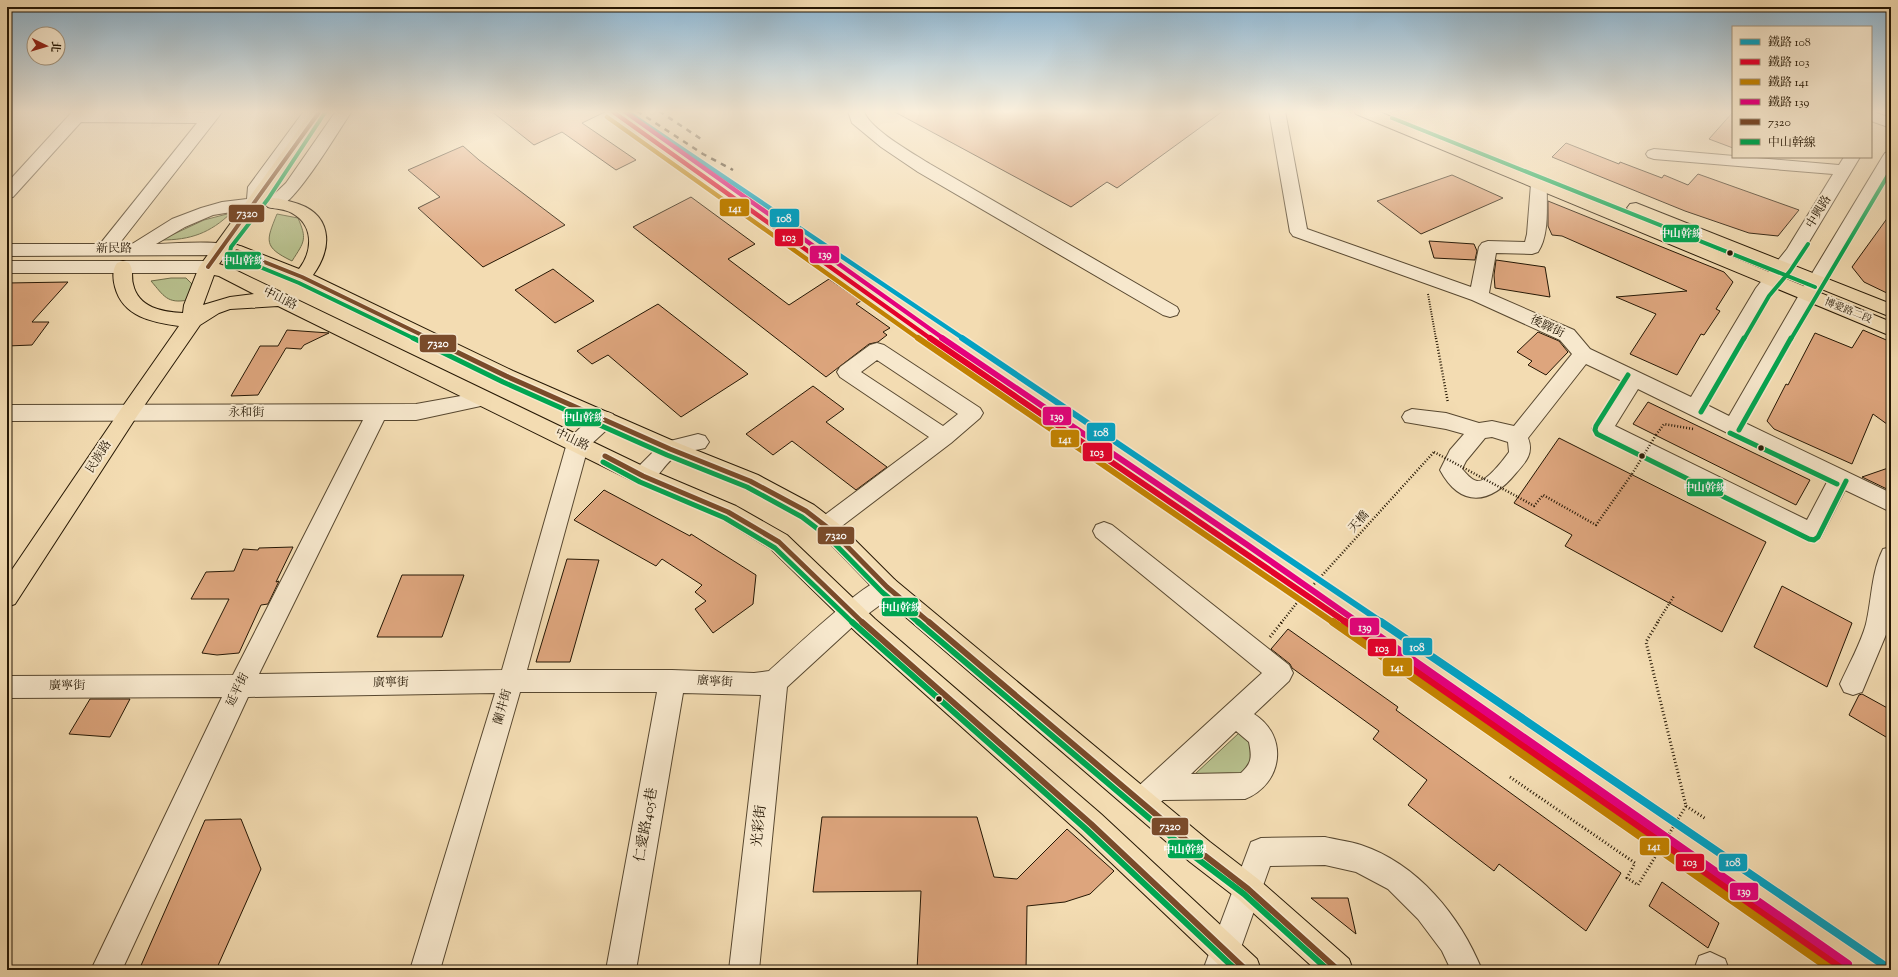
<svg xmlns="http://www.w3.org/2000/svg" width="1898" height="977" font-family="'Sorts Mill Goudy','Noto Serif TC',serif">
  <rect width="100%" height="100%" fill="#f3dcb2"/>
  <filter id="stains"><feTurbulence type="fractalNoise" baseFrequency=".005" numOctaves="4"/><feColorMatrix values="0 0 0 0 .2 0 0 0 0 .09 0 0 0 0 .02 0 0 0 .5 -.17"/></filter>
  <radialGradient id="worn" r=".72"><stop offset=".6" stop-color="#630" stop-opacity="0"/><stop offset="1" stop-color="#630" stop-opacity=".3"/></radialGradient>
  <!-- green -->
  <path fill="#b8c18e" stroke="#6e6c49" d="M231 213C210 233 191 240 161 240L204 220Z
    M277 214 298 218C307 239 305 241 292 261 263 247 266 241 277 214Z
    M171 278H186L192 284 188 300C167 304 164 296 151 281Z
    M1239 733 1252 743 1256 757 1239 776 1195 774Z"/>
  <!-- building -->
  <path fill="#dda57d" stroke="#251704" d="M491 111H607L582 123 636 160 616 170 562 132 534 145Z
    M893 111H1223L1117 188 1107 182 1071 207Z
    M1733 112V148L1709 139Z
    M1566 143 1619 164 1620 162 1662 178 1664 175 1688 185 1698 174 1799 210 1778 236 1749 233 1685 211 1552 157Z
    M463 146 479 160 565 225 483 267 418 208 440 197 408 170Z
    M1452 175 1503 198 1421 234 1377 201Z
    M691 197 755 244 728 259 789 305 829 279 861 301 856 304 890 328 883 332 887 335 878 342 869 344 826 377 633 227Z
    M1548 201 1724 272 1733 282 1716 309 1720 311 1704 335 1701 334 1677 375 1630 354 1656 314 1616 297 1687 291 1562 236 1552 235 1548 226Z
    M1891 213V295L1864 282 1852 267Z
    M1429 241 1474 244 1477 251 1475 260 1434 258Z
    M1496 260 1545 267 1550 297 1495 288 1494 275Z
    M553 269 594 301 555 323 515 290Z
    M68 282 32 322H49L32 345 7 346V283Z
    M658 304 748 374 681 417 608 355 592 364 577 351Z
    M287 330 329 333 304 345 301 349 286 348 258 395 231 396 260 346H278Z
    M1863 330 1891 342V427L1873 414 1852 464 1774 429 1767 421 1786 384 1788 385 1815 333 1852 348Z
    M1538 332 1559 341 1568 352 1546 375 1528 365 1532 361 1517 352Z
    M813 386 844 409 826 422 887 467 856 490 792 441 773 455 746 434Z
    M1648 402 1810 480 1796 505 1633 424Z
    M1559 438 1766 542 1722 632 1565 546 1572 535 1514 503Z
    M1891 467V491L1862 477Z
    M604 490 690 536 691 534 756 575 753 604 713 633 695 609 706 601 695 592 702 585 662 559 656 566 574 520Z
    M293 547 276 582 279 581 268 604 261 605 239 653 217 655 202 653 229 599H191L206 572 234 571 243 549 258 550 259 548Z
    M567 559 599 560 570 662H536Z
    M402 575H464L442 637H377Z
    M1782 586 1852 623 1827 687 1754 647Z
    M1288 629 1398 707 1396 710 1621 873 1586 931 1499 864 1494 871 1408 805 1427 780 1373 739 1379 731 1292 668 1290 664 1271 649Z
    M1862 694 1891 710V740L1849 715 1859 695Z
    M90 699H130L110 737 69 734Z
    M822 817H977L994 877 1017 879 1067 829 1114 871 1090 894 1065 902 1027 906 1026 970H917L921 891 813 892Z
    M241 819 261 869 216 970H139L205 820Z
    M1662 882 1719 923 1708 948 1649 906Z
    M1311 898H1348L1356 934Z"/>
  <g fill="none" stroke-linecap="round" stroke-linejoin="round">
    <defs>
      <path id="minor" d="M73 111 205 113 207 111H223L119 244H132L172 219 201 208 222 202 247 199 248 187 304 111H320L264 187 265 203 262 207 213 215 185 227 156 244C185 243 216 240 243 247L246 251 243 255 237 257 220 255 7 256V244H100L197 123 81 122 13 197 7 198V183Z
        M336 111H352C337 133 300 196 280 207 276 209 272 208 268 207L265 203 286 183Z
        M848 111H864C868 128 914 154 930 164L1177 307 1179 311 1177 315 1170 317 1163 315 918 172 881 147 852 123Z
        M1269 111H1285L1307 229 1471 287 1479 247 1482 243 1488 241 1525 242 1527 234 1531 184 1533 180 1539 179 1545 180 1547 184C1546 205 1550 234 1538 252L1532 254 1496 253 1489 293 1574 330 1590 349 1691 397 1756 288 1787 249 1833 174 1654 159 1648 157 1646 154 1648 151 1654 149 1839 165 1844 157H1860L1803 252 1771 295 1707 405 1729 416 1799 295 1883 156 1885 153 1891 151V170L1817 295 1745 423 1891 493V512L1845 490 1820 539 1812 542 1804 539 1595 435 1592 429 1622 381 1586 364 1528 438C1534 453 1526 462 1516 473 1491 504 1461 509 1440 470L1450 450 1464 434 1446 429 1405 422 1402 417 1405 412 1412 409 1446 413 1479 423 1492 421 1514 426 1572 354 1560 340 1472 300 1293 236 1290 232ZM1638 389 1827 482 1807 520 1615 426ZM1492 437 1508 442 1509 452C1504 459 1486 483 1477 481 1471 480 1466 473 1462 469L1466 461 1485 438Z
        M1871 111 1891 118V128L1871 121Z
        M7 261H208L214 263 217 267 214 271 208 273H7Z
        M877 343 884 345 980 408 983 413 980 418 951 443 834 532 826 535 818 532 815 526 818 520 929 437 840 377 837 372 840 367 870 345ZM877 360 958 414 943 426 861 372Z
        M483 392 490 394 493 399 490 404 416 420H384L259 674 502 670 567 443C572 434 594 414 604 412 607 411 610 413 613 414L616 419 613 424 588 447 527 670H672L754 673 769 671C787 655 868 578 887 577 889 577 893 579 895 580L899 587 895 594 861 619 787 687 759 970H729L761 695 683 693 636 970H606L657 692H520L440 970H410L495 693 248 697 122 970H91L222 697 7 698V676L233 675 363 420 7 421V405L416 404Z
        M698 434 705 436 709 442 705 448C697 450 686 451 678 455 661 463 658 489 635 482L632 476 635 470 662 443Z
        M1104 522 1112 525 1289 665 1293 673 1289 681 1254 714C1289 736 1283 784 1245 799L1163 800 1152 810 1142 814 1132 810 1128 801 1132 792 1262 673 1096 537 1093 531 1096 525ZM1236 731 1249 742C1252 757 1252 763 1241 773L1191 774Z
        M1891 547 1890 625 1862 692 1853 695 1844 692 1840 684C1848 666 1861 643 1866 624 1872 599 1871 573 1883 549Z
        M1325 837C1337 840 1349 841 1361 845 1418 864 1460 916 1482 970H1451L1442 951 1418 919 1388 889 1356 872 1325 865 1270 866 1233 970H1203L1251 842 1261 838Z
        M1710 952 1725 959 1729 970H1696L1695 967 1699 956Z"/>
      <path id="major" d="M312 111H328L232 247 237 245 243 247 299 269C313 251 314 225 292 213 285 209 276 209 268 207L265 203 268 199C276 197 284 200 292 202 332 212 334 246 313 275L513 371 678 443 758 475 814 505 840 525 895 580 1210 842 1258 879 1349 959 1353 970H1316L1238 899 1190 862 879 594 824 537 798 517 742 487 662 455 499 381 295 281 231 255 228 252 219 264 231 268 651 470 736 506 787 535 875 619 1101 814 1257 959 1261 970H1224L1081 834 857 633 771 549 720 518 635 482 278 306 230 309 219 313 200 325 135 419 15 604 7 607V577L121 409 179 326C152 322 123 317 115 287 113 280 112 269 117 263L123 261 129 263C134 270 131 277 133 284 138 308 163 312 183 313L184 305 199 267ZM214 275 219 276 254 294 230 297 203 305Z
        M1354 111H1377L1891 322V336L1356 114Z
        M1636 203 1891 304V317L1630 212 1627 208 1630 204Z"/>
    </defs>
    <!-- minor casing -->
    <use href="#minor" stroke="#584830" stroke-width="2"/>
    <!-- major casing -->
    <use href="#major" stroke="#251704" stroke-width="2"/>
    <!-- path-far2 -->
    <path stroke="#251704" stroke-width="2" stroke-dasharray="1 1.5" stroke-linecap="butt" d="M1428 294 1436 339"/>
    <!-- path-far1 -->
    <path stroke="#251704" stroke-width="2.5" stroke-dasharray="1 2" stroke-linecap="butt" d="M1436 338 1448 403
      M1656 435 1664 424 1693 429
      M1518 497 1534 506 1543 495 1596 525 1632 474
      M1281 623 1296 604 1434 452
      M1657 623 1674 596"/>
    <!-- path -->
    <path stroke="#251704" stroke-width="3" stroke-dasharray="1 2.5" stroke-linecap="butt" d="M1270 637 1282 622
      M1510 777 1635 863 1627 878 1638 885 1686 806 1646 642 1658 622
      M1686 806 1706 819"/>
    <!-- minor -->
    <use href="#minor" fill="#f7e8cd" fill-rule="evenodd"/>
    <!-- major -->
    <use href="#major" fill="#f3dcb2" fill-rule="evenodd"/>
    <!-- rail -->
    <path stroke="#251704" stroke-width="2.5" stroke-dasharray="5.5 5.5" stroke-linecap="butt" d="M637 111 703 154 733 170
      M659 111 701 139"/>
    <!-- path-bridge -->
    <path stroke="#251704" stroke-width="2.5" stroke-dasharray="1 2" stroke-linecap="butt" d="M1434 452 1518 497
      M1632 474 1656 435"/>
    <defs>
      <path id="bus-1-far2" d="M237 251 302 277 430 339
        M208 267 320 111"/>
      <path id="bus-1-far1" d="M428 338 506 376 670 449 750 481 806 511 832 531 887 587 930 623
        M605 456 643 476 728 512 779 542 863 623"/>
      <path id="bus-1" d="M862 622 1091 824 1246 970
        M929 622 1200 852 1248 889 1338 970"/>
      <path id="bus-2-far2" d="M326 111 268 199 231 247 230 252 233 256 299 283 415 339
        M1392 118 1815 287
        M1744 339 1769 296 1790 271 1808 244
        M1791 339 1891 170"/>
      <path id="bus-2-far1" d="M413 338 503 382 667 455 747 487 802 517 827 536 882 592 919 623
        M1628 375 1596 426 1595 430 1597 434 1809 539 1814 540 1818 537 1846 481
        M1701 412 1744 338
        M1739 430 1791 338
        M1730 433 1837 484
        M603 462 640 482 725 518 775 548 853 623"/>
      <path id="bus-2" d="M852 622 1086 829 1236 970
        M918 622 1195 857 1244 894 1328 970"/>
    </defs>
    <!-- bus-1-far2 casing -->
    <use href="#bus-1-far2" stroke="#f7e8cd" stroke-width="6"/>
    <!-- bus-1-far1 casing -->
    <use href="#bus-1-far1" stroke="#f7e8cd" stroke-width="8"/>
    <!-- bus-1 casing -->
    <use href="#bus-1" stroke="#f7e8cd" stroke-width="9"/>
    <!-- bus-2-far2 casing -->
    <use href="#bus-2-far2" stroke="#f7e8cd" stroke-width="6"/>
    <!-- bus-2-far1 casing -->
    <use href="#bus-2-far1" stroke="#f7e8cd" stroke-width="8"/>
    <!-- bus-2 casing -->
    <use href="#bus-2" stroke="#f7e8cd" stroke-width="9"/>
    <!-- bus-1-far2 -->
    <use href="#bus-1-far2" stroke="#7a4b2a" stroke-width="4"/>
    <!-- bus-1-far1 -->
    <use href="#bus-1-far1" stroke="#7a4b2a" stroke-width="5"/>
    <!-- bus-1 -->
    <use href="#bus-1" stroke="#7a4b2a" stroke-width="6"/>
    <!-- bus-2-far2 -->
    <use href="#bus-2-far2" stroke="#00a651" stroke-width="4"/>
    <!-- bus-2-far1 -->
    <use href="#bus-2-far1" stroke="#00a651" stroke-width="5"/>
    <!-- bus-2 -->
    <use href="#bus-2" stroke="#00a651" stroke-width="6"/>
    <defs>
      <path id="rail-1-far2" d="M626 111 964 339"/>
      <path id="rail-1-far1" d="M962 338 1383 623"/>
      <path id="rail-1" d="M1381 622 1891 970"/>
      <path id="rail-2-far2" d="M612 111 931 339"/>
      <path id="rail-2-far1" d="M930 338 1347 623"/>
      <path id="rail-2" d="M1345 622 1844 970"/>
      <path id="rail-3-far2" d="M607 117 919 339"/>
      <path id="rail-3-far1" d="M918 338 1334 623"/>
      <path id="rail-3" d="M1333 622 1832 970"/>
      <path id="rail-4-far2" d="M624 111 944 339"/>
      <path id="rail-4-far1" d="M942 338 1246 544 1359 623"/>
      <path id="rail-4" d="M1358 622 1848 964"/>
    </defs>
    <!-- rail-1-far2 casing -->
    <use href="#rail-1-far2" stroke="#f7e8cd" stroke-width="7"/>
    <!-- rail-1-far1 casing -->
    <use href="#rail-1-far1" stroke="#f7e8cd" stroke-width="9"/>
    <!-- rail-1 casing -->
    <use href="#rail-1" stroke="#f7e8cd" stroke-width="10"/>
    <!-- rail-2-far2 casing -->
    <use href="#rail-2-far2" stroke="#f7e8cd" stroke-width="7"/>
    <!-- rail-2-far1 casing -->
    <use href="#rail-2-far1" stroke="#f7e8cd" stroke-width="9"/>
    <!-- rail-2 casing -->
    <use href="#rail-2" stroke="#f7e8cd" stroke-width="10"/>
    <!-- rail-3-far2 casing -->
    <use href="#rail-3-far2" stroke="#f7e8cd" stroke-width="7"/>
    <!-- rail-3-far1 casing -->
    <use href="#rail-3-far1" stroke="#f7e8cd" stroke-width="9"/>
    <!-- rail-3 casing -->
    <use href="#rail-3" stroke="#f7e8cd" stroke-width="10"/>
    <!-- rail-4-far2 casing -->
    <use href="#rail-4-far2" stroke="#f7e8cd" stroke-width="7"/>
    <!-- rail-4-far1 casing -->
    <use href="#rail-4-far1" stroke="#f7e8cd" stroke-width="9"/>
    <!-- rail-4 casing -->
    <use href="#rail-4" stroke="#f7e8cd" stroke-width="10"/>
    <!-- rail-1-far2 -->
    <use href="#rail-1-far2" stroke="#02a2c4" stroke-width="4.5"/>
    <!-- rail-1-far1 -->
    <use href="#rail-1-far1" stroke="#02a2c4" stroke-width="6"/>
    <!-- rail-1 -->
    <use href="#rail-1" stroke="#02a2c4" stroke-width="8"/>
    <!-- rail-2-far2 -->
    <use href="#rail-2-far2" stroke="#e4002b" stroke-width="4.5"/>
    <!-- rail-2-far1 -->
    <use href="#rail-2-far1" stroke="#e4002b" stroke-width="6"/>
    <!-- rail-2 -->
    <use href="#rail-2" stroke="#e4002b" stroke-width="8"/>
    <!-- rail-3-far2 -->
    <use href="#rail-3-far2" stroke="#c28201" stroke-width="4.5"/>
    <!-- rail-3-far1 -->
    <use href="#rail-3-far1" stroke="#c28201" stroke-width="6"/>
    <!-- rail-3 -->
    <use href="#rail-3" stroke="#c28201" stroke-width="8"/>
    <!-- rail-4-far2 -->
    <use href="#rail-4-far2" stroke="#e5007d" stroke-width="4.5"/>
    <!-- rail-4-far1 -->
    <use href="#rail-4-far1" stroke="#e5007d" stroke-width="6"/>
    <!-- rail-4 -->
    <use href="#rail-4" stroke="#e5007d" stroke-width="8"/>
  </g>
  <!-- sky -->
  <linearGradient id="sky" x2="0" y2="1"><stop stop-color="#8bb6d4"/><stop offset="0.45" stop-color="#faefdc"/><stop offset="1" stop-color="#faefdc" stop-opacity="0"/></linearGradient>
  <rect width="1898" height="248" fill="url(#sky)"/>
  <!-- markers -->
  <g fill="#251704" stroke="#f7e8cd" stroke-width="1.5">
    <circle cx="1730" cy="253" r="3.5"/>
    <circle cx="1761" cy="448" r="3.5"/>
    <circle cx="1642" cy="456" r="3.5"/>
    <circle cx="939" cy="699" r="3.5"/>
  </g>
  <g text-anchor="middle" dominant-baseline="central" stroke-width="4" stroke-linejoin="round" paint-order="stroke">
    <!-- far-street labels -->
    <g font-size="10" fill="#251704" stroke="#f7e8cd">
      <text transform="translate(1848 311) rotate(22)">博愛路二段</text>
    </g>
    <!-- street labels -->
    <g font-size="12" fill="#251704" stroke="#f7e8cd">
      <text transform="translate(1819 212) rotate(-59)">中興路</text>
      <text x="114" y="249">新民路</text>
      <text transform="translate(280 299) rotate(26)">中山路</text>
      <text transform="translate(1547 327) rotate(25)">後驛街</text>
      <text x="246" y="413">永和街</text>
      <text transform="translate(572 440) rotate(25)">中山路</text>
      <text transform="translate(99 457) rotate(-57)">民族路</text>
      <text transform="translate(1359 522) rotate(-48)">天橋</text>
      <text transform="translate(715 682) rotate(3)">廣寧街</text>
      <text transform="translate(391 683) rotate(-1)">廣寧街</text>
      <text x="67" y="686">廣寧街</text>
      <text transform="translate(238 690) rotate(-64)">延平街</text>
      <text transform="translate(503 707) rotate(-74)">蘭井街</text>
    </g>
    <!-- near-street labels -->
    <g font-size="14" fill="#251704" stroke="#f7e8cd">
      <text transform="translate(647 825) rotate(-80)">仁愛路405巷</text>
      <text transform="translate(760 826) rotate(-84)">光彩街</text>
    </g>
  </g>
  <g stroke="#f7e8cd" stroke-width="1.5">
    <rect x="719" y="198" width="31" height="19" rx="4" fill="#c28201"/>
    <rect x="228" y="204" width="37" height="19" rx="4" fill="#7a4b2a"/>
    <rect x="769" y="208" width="31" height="20" rx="4" fill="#02a2c4"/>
    <rect x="1662" y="224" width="38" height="19" rx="4" fill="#00a651"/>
    <rect x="774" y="228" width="30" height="19" rx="4" fill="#e4002b"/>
    <rect x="809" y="245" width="31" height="19" rx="4" fill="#e5007d"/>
    <rect x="224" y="251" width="38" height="19" rx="4" fill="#00a651"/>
    <rect x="419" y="334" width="38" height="19" rx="4" fill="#7a4b2a"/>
    <rect x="1042" y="406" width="30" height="20" rx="4" fill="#e5007d"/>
    <rect x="564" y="408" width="38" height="19" rx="4" fill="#00a651"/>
    <rect x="1086" y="422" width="30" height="20" rx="4" fill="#02a2c4"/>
    <rect x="1050" y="429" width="30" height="19" rx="4" fill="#c28201"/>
    <rect x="1082" y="442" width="31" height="20" rx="4" fill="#e4002b"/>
    <rect x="1686" y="478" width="38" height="19" rx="4" fill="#00a651"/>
    <rect x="817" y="526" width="38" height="19" rx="4" fill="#7a4b2a"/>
    <rect x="881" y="597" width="38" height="20" rx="4" fill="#00a651"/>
    <rect x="1349" y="617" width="31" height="19" rx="4" fill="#e5007d"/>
    <rect x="1402" y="637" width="31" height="19" rx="4" fill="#02a2c4"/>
    <rect x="1367" y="638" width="30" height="19" rx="4" fill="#e4002b"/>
    <rect x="1382" y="657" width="31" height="20" rx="4" fill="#c28201"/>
    <rect x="1151" y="817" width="38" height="19" rx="4" fill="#7a4b2a"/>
    <rect x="1639" y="837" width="31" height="19" rx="4" fill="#c28201"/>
    <rect x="1167" y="839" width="37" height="20" rx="4" fill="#00a651"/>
    <rect x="1718" y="853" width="30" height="19" rx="4" fill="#02a2c4"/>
    <rect x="1675" y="853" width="30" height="19" rx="4" fill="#e4002b"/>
    <rect x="1729" y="882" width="30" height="19" rx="4" fill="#e5007d"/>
  </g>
  <g font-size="11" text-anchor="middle" font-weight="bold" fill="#fff">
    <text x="735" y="212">141</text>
    <text x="247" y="217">7320</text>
    <text x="784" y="222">108</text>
    <text x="1681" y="237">中山幹線</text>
    <text x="789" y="241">103</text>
    <text x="825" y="258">139</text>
    <text x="243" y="264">中山幹線</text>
    <text x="438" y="347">7320</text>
    <text x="1057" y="420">139</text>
    <text x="583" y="421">中山幹線</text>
    <text x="1101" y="436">108</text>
    <text x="1065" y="443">141</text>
    <text x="1097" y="456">103</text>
    <text x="1705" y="491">中山幹線</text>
    <text x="836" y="539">7320</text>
    <text x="900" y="611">中山幹線</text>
    <text x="1365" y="631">139</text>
    <text x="1417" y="651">108</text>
    <text x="1382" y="652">103</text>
    <text x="1397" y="671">141</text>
    <text x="1170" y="830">7320</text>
    <text x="1654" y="850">141</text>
    <text x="1185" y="853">中山幹線</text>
    <text x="1733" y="866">108</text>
    <text x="1690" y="866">103</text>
    <text x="1744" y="895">139</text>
  </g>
  <!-- margin -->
  <rect width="1898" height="977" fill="none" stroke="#f3dcb2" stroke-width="24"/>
  <rect x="8" y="8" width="1882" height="961" fill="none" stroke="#251704" stroke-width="2"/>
  <rect x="12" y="12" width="1874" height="953" fill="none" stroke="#251704"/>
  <!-- legend -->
  <rect x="1732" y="26" width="140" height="132" fill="#f7e8cd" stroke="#a3947d"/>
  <rect x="1740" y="39" width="20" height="6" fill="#02a2c4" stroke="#a3947d"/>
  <text x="1768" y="46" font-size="12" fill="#251704">鐵路 108</text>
  <rect x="1740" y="59" width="20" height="6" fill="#e4002b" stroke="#a3947d"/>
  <text x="1768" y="66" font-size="12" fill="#251704">鐵路 103</text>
  <rect x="1740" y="79" width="20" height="6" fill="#c28201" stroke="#a3947d"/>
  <text x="1768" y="86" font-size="12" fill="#251704">鐵路 141</text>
  <rect x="1740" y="99" width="20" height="6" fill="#e5007d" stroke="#a3947d"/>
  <text x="1768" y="106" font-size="12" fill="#251704">鐵路 139</text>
  <rect x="1740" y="119" width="20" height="6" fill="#7a4b2a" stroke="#a3947d"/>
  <text x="1768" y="126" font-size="12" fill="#251704">7320</text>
  <rect x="1740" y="139" width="20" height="6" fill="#00a651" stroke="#a3947d"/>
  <text x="1768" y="146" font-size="12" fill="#251704">中山幹線</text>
  <!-- north arrow -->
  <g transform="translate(46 46) rotate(95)"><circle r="19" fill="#f7e8cd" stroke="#a3947d"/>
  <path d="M0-3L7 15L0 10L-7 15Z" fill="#8f2418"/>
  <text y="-6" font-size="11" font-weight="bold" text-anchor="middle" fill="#251704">北</text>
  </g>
  <rect width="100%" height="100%" filter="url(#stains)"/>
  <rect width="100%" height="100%" fill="url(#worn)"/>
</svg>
